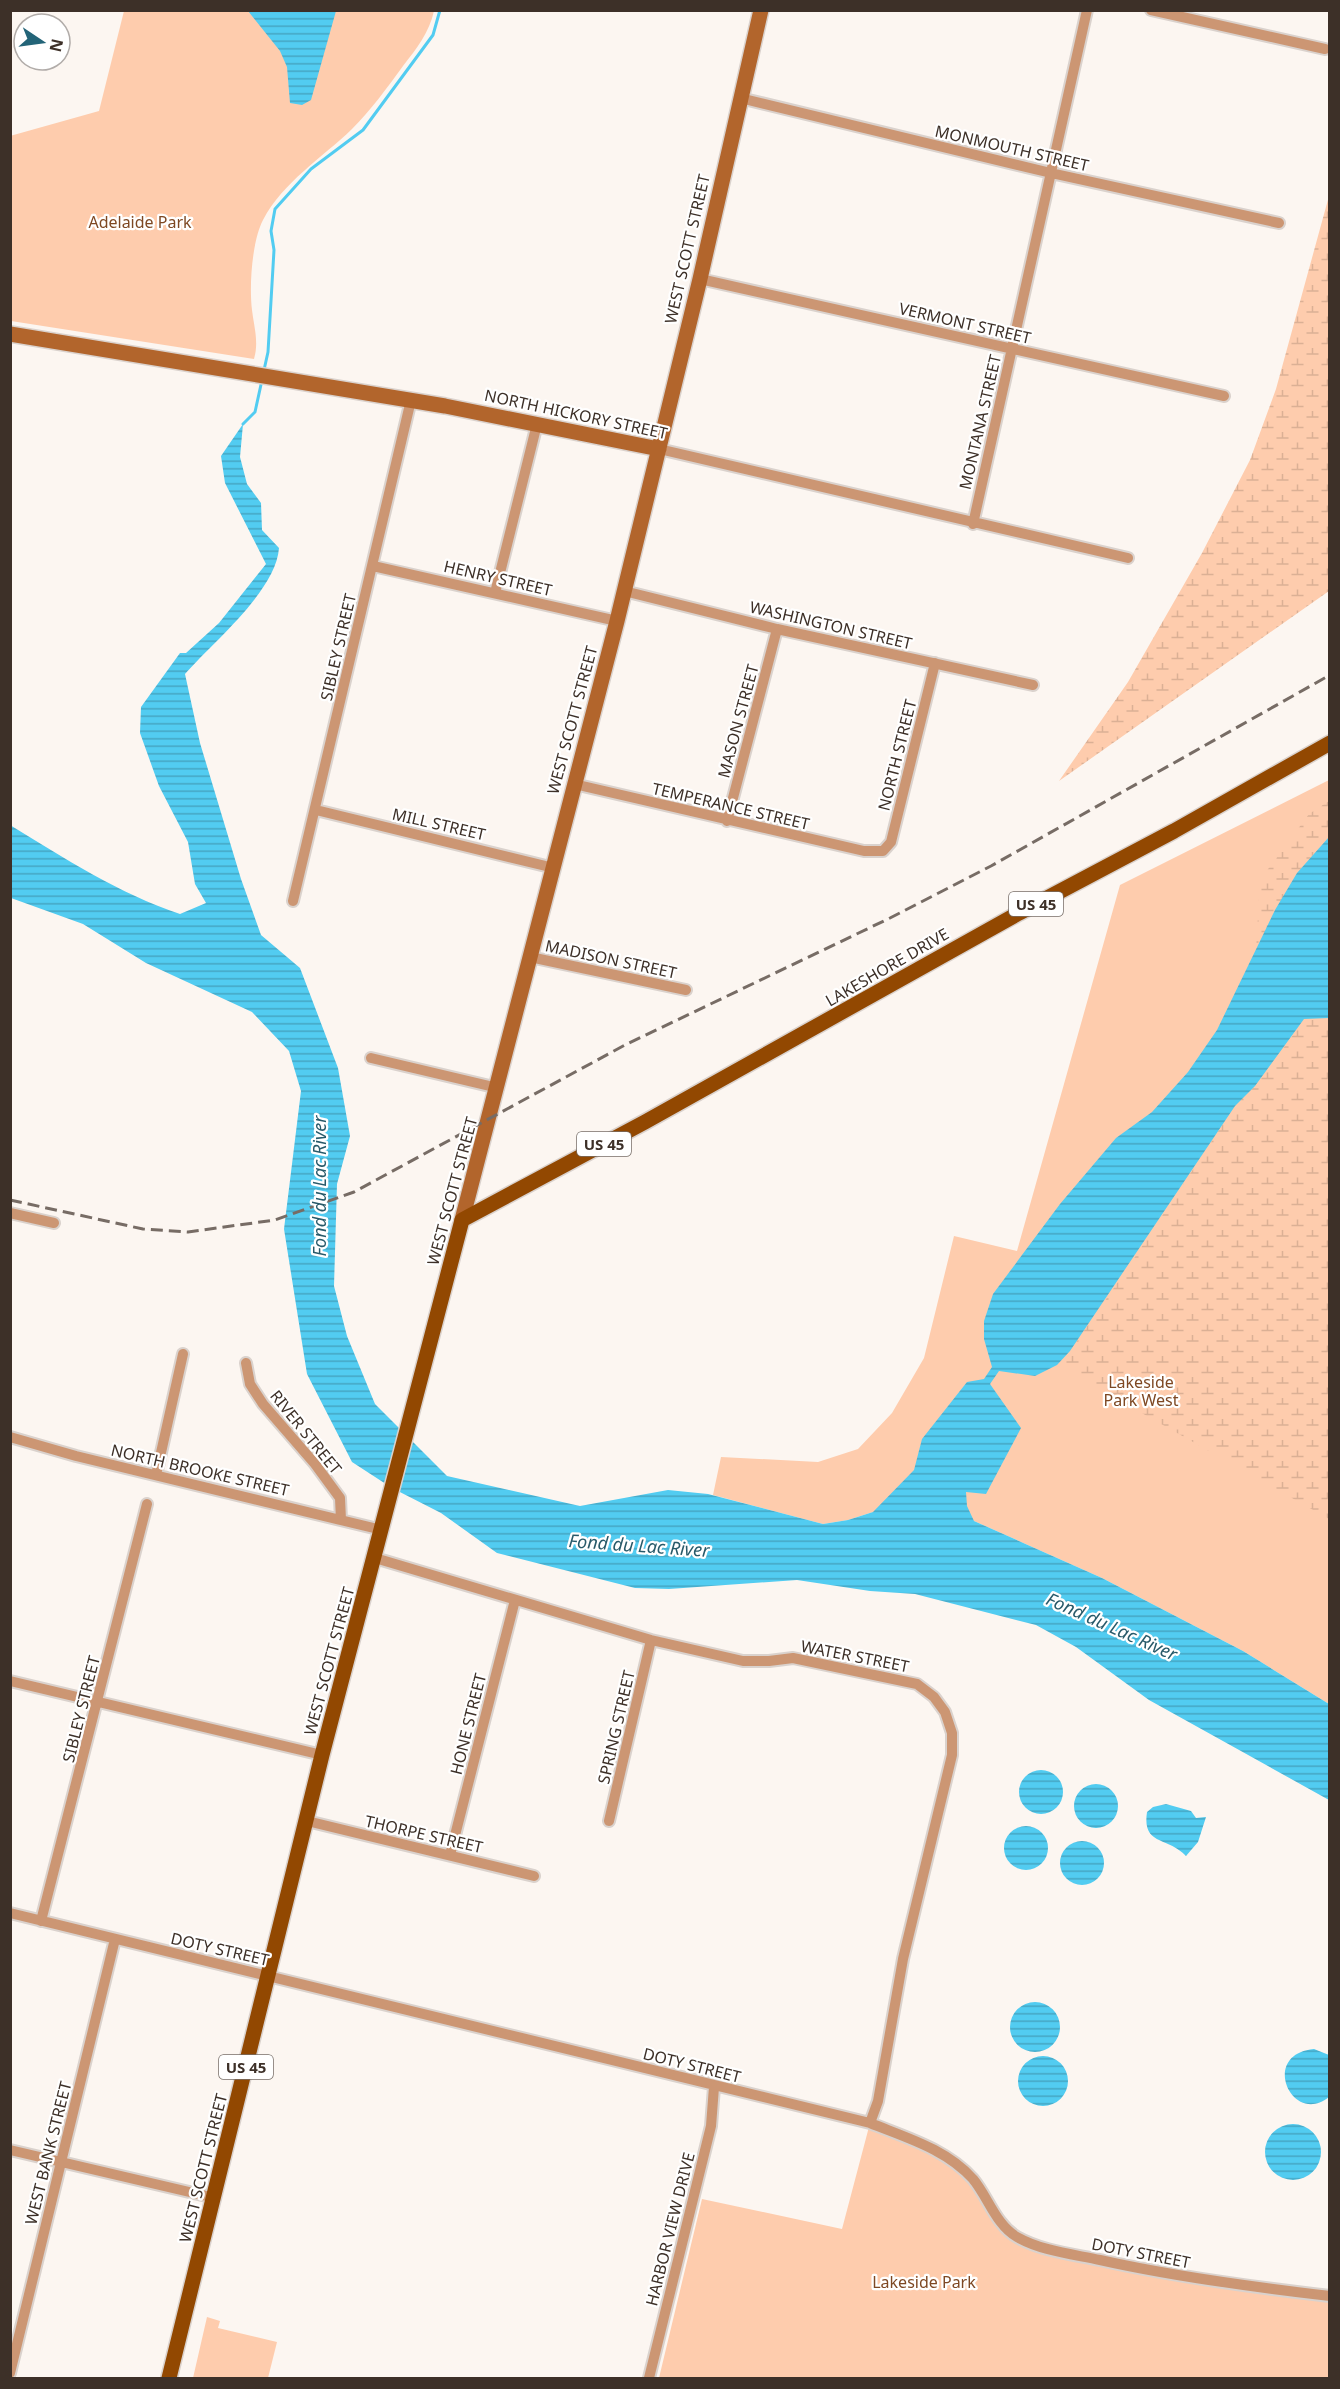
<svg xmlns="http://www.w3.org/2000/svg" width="1340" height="2389" font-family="'Noto Sans',sans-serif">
  <defs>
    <pattern id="wetland-marsh" width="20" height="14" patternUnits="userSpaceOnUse" patternTransform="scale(1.5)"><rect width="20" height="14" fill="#feccad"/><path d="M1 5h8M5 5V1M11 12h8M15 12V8" fill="none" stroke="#dbb095"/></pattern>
    <pattern id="water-rules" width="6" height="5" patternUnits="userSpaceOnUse" patternTransform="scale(1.5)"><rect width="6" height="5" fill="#52ccf1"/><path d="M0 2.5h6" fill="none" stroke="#45a6c3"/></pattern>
  </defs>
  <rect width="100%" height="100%" fill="#fcf6f1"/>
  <!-- green -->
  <path fill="#feccad" d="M124 11H434C429 33 417 48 403 66 387 88 371 110 352 129 322 158 283 182 263 220 252 241 249 286 252 310 254 327 259 342 254 359L11 321 10 136 99 111Z
    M1329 780V1704L1243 1651 1102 1578 974 1521 873 1512 848 1520 823 1524 713 1495 721 1457 818 1462 858 1449 892 1413 924 1358 954 1236 1017 1251 1120 885Z
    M870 2123 960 2166 1002 2223 1044 2248 1329 2296V2378H659L702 2199 842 2229Z
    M207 2317 220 2321 218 2328 277 2342 268 2378H193Z"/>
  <!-- wetland -->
  <path fill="url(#wetland-marsh)" d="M1329 196V591L1059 781 1128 682 1202 553 1250 460 1276 389Z
    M1329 801V837L1297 873 1256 951 1260 880 1309 814Z
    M1329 1018V1519L1057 1365 1070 1351 1127 1269 1235 1106 1255 1086 1305 1019Z"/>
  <!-- water -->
  <path fill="url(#water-rules)" d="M248 11H336L311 100 302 105 290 103 287 67 280 51Z
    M243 424 240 457 247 484 261 503 262 530 279 548C276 591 213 642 185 674L200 743 241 879 261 935 300 968 338 1068 350 1136 337 1184 334 1286 347 1336 375 1404 447 1476 580 1506 668 1490 708 1494 823 1524 848 1520 873 1512 914 1470 922 1439 967 1382 984 1379 992 1367 984 1339V1321L993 1294 1060 1204 1116 1138 1152 1112 1188 1072 1217 1030 1275 910 1297 873 1329 837V1018L1304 1019 1255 1086 1235 1106 1070 1351 1057 1365 1035 1376 999 1371 990 1384 1021 1428 986 1494 966 1492 967 1506 974 1521 1102 1578 1243 1651 1329 1704V1800L1149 1700 1076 1647 1036 1625 915 1594 870 1591 797 1580 669 1589 635 1588 497 1553 441 1513 392 1488 352 1462 307 1374 284 1229 301 1091 289 1051 252 1012 146 963 83 924 11 898 10 825C64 858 120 894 180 914L206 903 195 884 188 842 159 786 140 733 141 707 180 653H186L219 623 266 564 225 483 221 456Z
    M1019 1792a22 22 0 1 1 44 0a22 22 0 1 1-44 0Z
    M1074 1806a22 22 0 1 1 44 0a22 22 0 1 1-44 0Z
    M1166 1804 1191 1811 1196 1818 1206 1817 1198 1842 1186 1856C1167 1836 1142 1846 1147 1812L1153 1807Z
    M1004 1848a22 22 0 1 1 44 0a22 22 0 1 1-44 0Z
    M1060 1863a22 22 0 1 1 44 0a22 22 0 1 1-44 0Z
    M1010 2027a25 25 0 1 1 50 0a25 25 0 1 1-50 0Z
    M1314 2049 1329 2055V2097C1292 2127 1259 2054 1314 2049Z
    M1018 2081a25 25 0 1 1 50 0a25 25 0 1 1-50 0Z
    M1265 2152a28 28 0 1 1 56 0a28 28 0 1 1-56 0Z"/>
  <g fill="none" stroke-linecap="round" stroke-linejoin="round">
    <!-- stream -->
    <path stroke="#52ccf1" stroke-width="3" d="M264 370 268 352 274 250 271 231 275 209 311 169 363 130 433 35 440 10
      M243 424 255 412 262 380"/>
    <defs>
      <path id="street" d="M1151 10 1325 49
        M740 98 1051 173 1279 223
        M700 279 1224 396
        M659 449 1128 558
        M973 524 1087 10
        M373 566 617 621
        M624 591 777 629 1033 685
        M495 593 537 424
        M574 784 864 851H883L891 842 935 663
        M316 810 554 868
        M727 821 777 629
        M293 901 411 400
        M530 957 686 990
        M371 1058 498 1088
        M10 1213 54 1223
        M246 1363 250 1384 263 1404 315 1464 340 1498 341 1520
        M10 1437 76 1456 382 1530
        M156 1475 183 1354
        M375 1558 651 1640 743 1661H769L793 1658 917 1684 934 1697 945 1712 952 1733V1755L903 1959 878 2101 870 2123
        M10 1681 322 1755
        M307 1821 534 1876
        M609 1821 651 1640
        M450 1855 515 1600
        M10 1913 870 2123C907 2138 946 2149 973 2179 988 2197 996 2225 1017 2237 1042 2251 1072 2254 1100 2260 1176 2277 1252 2287 1330 2296
        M41 1921 147 1504
        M10 2150 215 2198
        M10 2373 115 1939
        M649 2378 711 2126 714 2087"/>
      <path id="secondary" d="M10 334 445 406 659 449
        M462 1220 617 621 700 279 761 10"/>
      <path id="primary" d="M169 2378 322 1755 462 1220 645 1122 1019 913 1174 831 1330 743"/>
    </defs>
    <!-- street casing -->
    <use href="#street" stroke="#dad2cd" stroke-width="14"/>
    <!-- secondary casing -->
    <use href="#secondary" stroke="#dad2cd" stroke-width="18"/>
    <!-- primary casing -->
    <use href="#primary" stroke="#dad2cd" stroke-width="18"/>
    <!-- street -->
    <use href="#street" stroke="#cc9673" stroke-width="10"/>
    <!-- secondary -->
    <use href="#secondary" stroke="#b2652c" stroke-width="15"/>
    <!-- primary -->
    <use href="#primary" stroke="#924801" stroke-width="15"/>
    <!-- rail -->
    <path stroke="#776c65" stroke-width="3" stroke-dasharray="12 6" stroke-linecap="butt" d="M10 1200 143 1229 188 1232 275 1220 354 1192 625 1045 890 918 991 866 1330 675"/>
  </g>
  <g text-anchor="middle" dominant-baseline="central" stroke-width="4.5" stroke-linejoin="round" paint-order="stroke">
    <!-- shield labels -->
    <g fill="#fff" stroke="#776e68" stroke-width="1.5">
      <rect x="1009" y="892" width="54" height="24" rx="4.5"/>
      <rect x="577" y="1132" width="54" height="24" rx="4.5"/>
      <rect x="219" y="2055" width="54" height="24" rx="4.5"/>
    </g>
    <g font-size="15" font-weight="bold" fill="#3d3028">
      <text x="1036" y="904">US 45</text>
      <text x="604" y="1144">US 45</text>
      <text x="246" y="2067">US 45</text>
    </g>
    <!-- street labels -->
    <g font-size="16" fill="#3d3028" stroke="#fff">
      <text transform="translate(1012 148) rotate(13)">MONMOUTH STREET</text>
      <text transform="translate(687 249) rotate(-77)">WEST SCOTT STREET</text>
      <text transform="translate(965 323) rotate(13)">VERMONT STREET</text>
      <text transform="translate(576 414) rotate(12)">NORTH HICKORY STREET</text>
      <text transform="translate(980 422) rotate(-77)">MONTANA STREET</text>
      <text transform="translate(498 578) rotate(13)">HENRY STREET</text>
      <text transform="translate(831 625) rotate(13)">WASHINGTON STREET</text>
      <text transform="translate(338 647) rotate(-77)">SIBLEY STREET</text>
      <text transform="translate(572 720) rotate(-75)">WEST SCOTT STREET</text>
      <text transform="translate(738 721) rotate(-75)">MASON STREET</text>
      <text transform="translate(897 755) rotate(-76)">NORTH STREET</text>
      <text transform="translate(731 806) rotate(13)">TEMPERANCE STREET</text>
      <text transform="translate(439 824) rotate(13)">MILL STREET</text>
      <text transform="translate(611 959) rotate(12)">MADISON STREET</text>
      <text transform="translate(887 967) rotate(-30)">LAKESHORE DRIVE</text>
      <text transform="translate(452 1191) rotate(-75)">WEST SCOTT STREET</text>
      <text transform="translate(306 1432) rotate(51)">RIVER STREET</text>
      <text transform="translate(200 1470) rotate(13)">NORTH BROOKE STREET</text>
      <text transform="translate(855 1656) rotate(11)">WATER STREET</text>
      <text transform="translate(329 1661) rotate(-75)">WEST SCOTT STREET</text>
      <text transform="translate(81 1709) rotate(-76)">SIBLEY STREET</text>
      <text transform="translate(468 1724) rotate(-76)">HONE STREET</text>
      <text transform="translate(616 1727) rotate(-77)">SPRING STREET</text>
      <text transform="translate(424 1834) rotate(13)">THORPE STREET</text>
      <text transform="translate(220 1949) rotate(13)">DOTY STREET</text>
      <text transform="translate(692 2065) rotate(14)">DOTY STREET</text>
      <text transform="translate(48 2153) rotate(-76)">WEST BANK STREET</text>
      <text transform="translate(203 2168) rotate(-76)">WEST SCOTT STREET</text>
      <text transform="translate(670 2229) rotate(-76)">HARBOR VIEW DRIVE</text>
      <text transform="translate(1141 2253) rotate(11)">DOTY STREET</text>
    </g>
    <!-- park labels -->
    <g font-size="16" fill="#7e4823" stroke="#fff">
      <text x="140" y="222">Adelaide Park</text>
      <text x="1141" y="1382">Lakeside<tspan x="1141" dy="18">Park West</tspan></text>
      <text x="924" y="2282">Lakeside Park</text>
    </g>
    <!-- water labels -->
    <g font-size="18" font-style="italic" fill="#285a6a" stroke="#fff">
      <text transform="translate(319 1186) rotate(-90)">Fond du Lac River</text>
      <text transform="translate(639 1545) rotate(4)">Fond du Lac River</text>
      <text transform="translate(1112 1626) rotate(24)">Fond du Lac River</text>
    </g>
  </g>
  <!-- border -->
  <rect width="1340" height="2389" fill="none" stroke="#3d3028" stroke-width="24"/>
  <!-- north arrow -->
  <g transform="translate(42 42) rotate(103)"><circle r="28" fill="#ffffff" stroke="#b1aca9" stroke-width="1.5"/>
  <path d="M0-4.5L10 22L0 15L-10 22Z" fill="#236478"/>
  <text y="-9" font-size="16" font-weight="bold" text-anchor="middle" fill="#3d3028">N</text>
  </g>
</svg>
